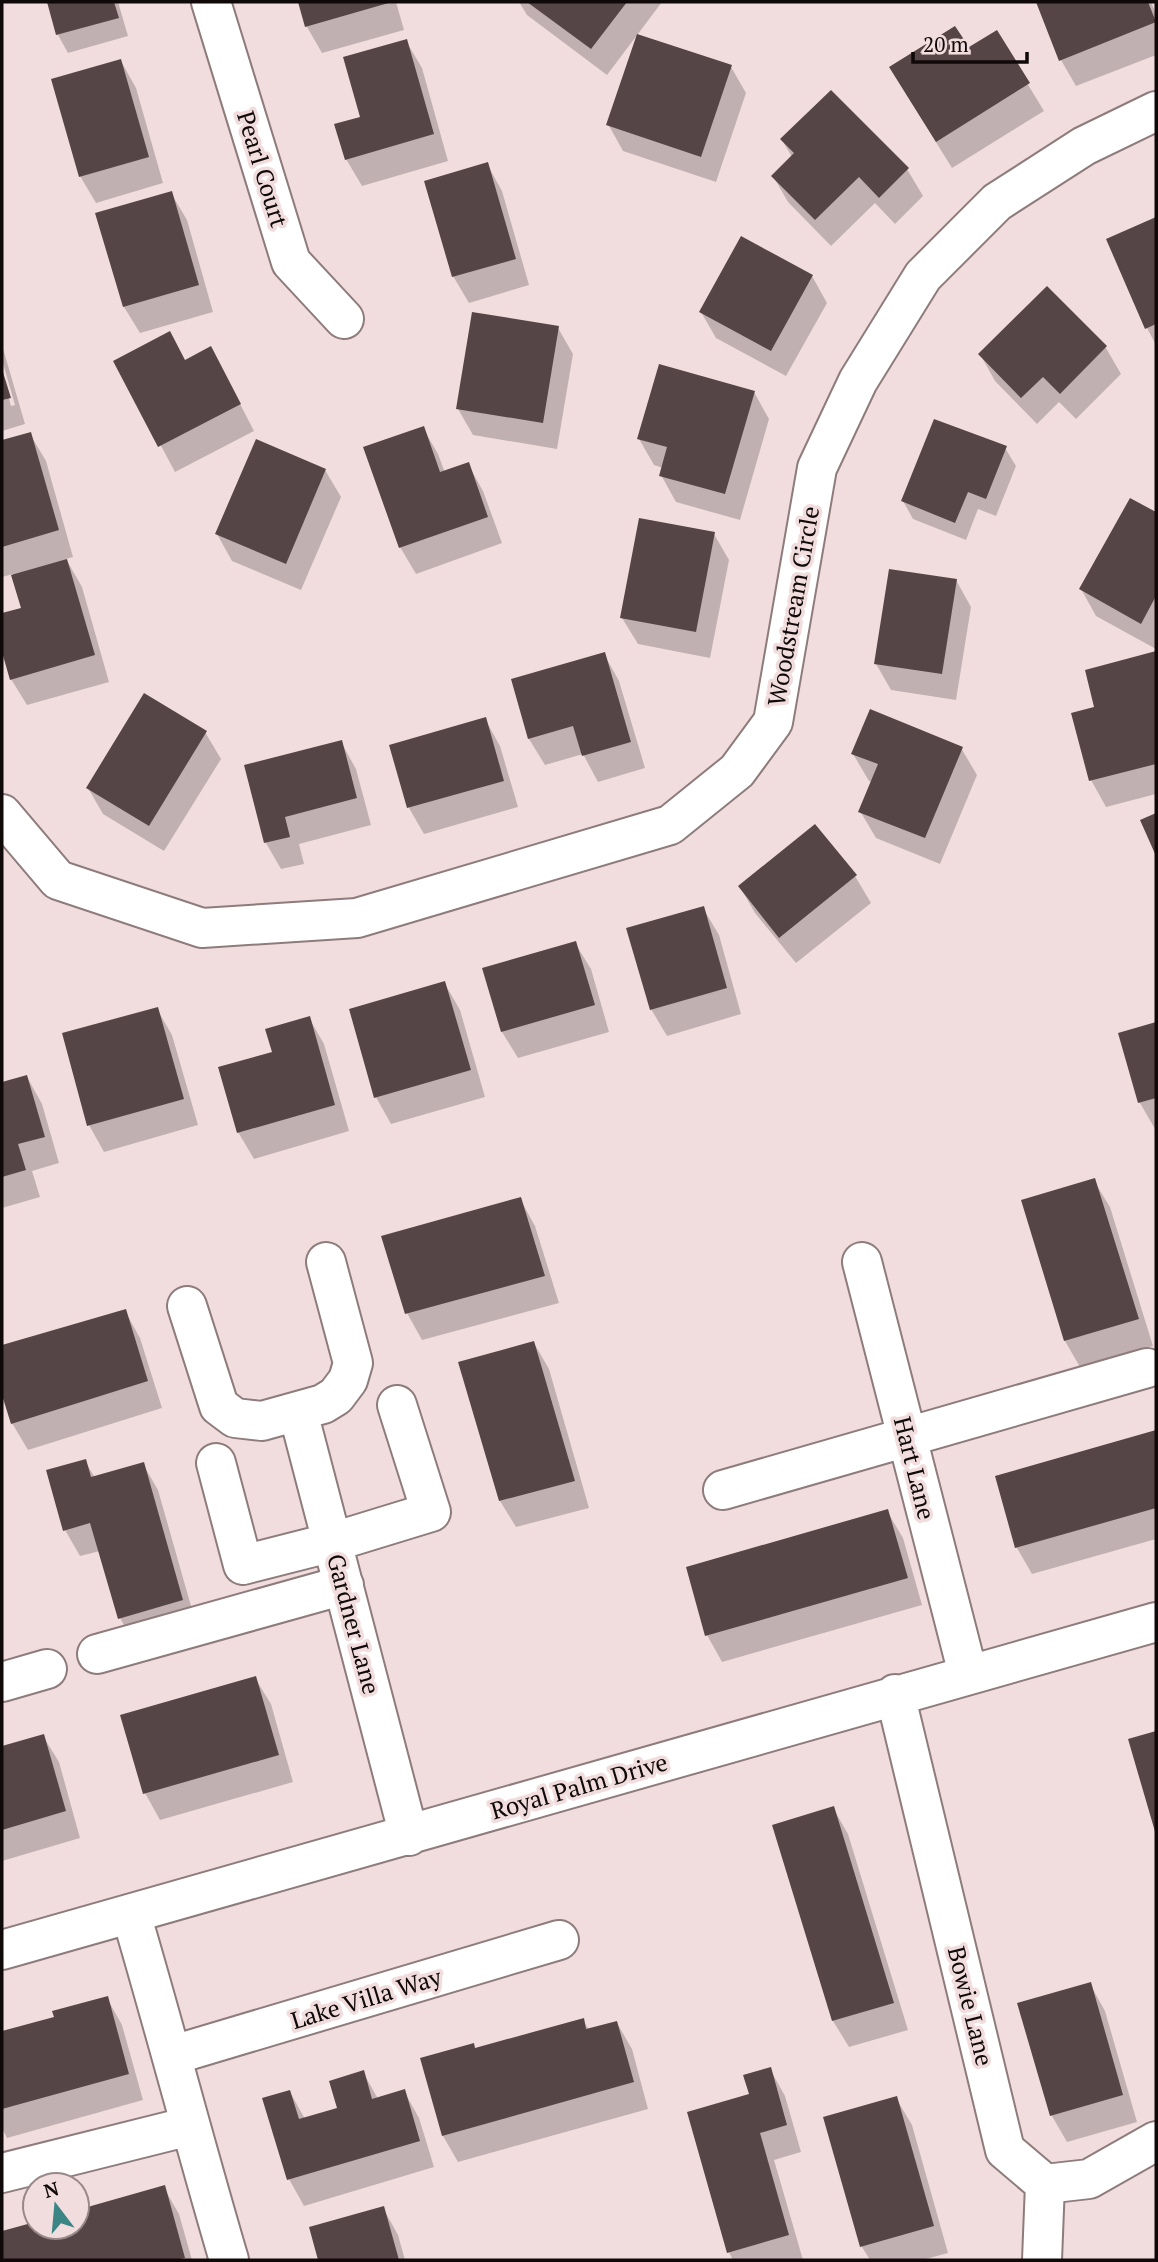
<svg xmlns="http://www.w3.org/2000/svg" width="1158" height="2262" font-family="'PT Serif',serif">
  <rect width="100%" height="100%" fill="#f2ddde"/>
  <!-- shadow -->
  <path fill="#0003" d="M48 2H118L128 36 68 53 58 35Z
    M300 2H396L404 30 322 53 307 27Z
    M519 2H662L607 75 527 15Z
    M1038 2H1151L1156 14V55L1076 86 1061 60Z
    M996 32 1044 111 952 168 906 94 968 49Z
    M406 41 422 68 448 161 362 186 346 159 362 118Z
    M121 61 136 88 163 183 96 203 80 176Z
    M731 67 746 93 716 182 623 151 608 124Z
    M782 140 907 169 923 196 895 224 875 203 831 246 788 202 773 176 792 157Z
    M487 164 502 191 529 285 469 303 453 276Z
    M171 193 187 220 213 312 140 333 124 307 98 214Z
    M1156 219V345L1147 328 1108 240Z
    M812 276 827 303 786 376 716 338 701 312Z
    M1047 288 1106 348 1121 374 1076 419 1059 402 1037 424 995 381 980 354Z
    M558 328 573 354 557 449 473 435 458 409Z
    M2 345 25 424 2 431V373L11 406 15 405 2 360Z
    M116 362 225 375 254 431 175 472Z
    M754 392 769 419 740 520 676 502 661 475 663 468 654 465 639 439Z
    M423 428 438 454 445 473 468 464 483 491 502 543 416 574 400 547Z
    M30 434 46 461 73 557 66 559 82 587 109 682 27 705 11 679 2 645V615L23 609 13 574 2 577V442Z
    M1005 448 1016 466 996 516 978 509 966 540 913 519 903 501Z
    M325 470 341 497 301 590 232 561 217 534Z
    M1131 500 1156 514V649L1096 616 1081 589Z
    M714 534 729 560 710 658 638 644 622 618Z
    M956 580 971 607 956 700 891 690 876 664Z
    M1156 653V794L1106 807 1091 780 1096 708 1087 671Z
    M604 654 619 681 645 768 598 782 583 754 545 765 529 739 513 680Z
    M485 719 500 746 518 807 424 834 409 808 391 746Z
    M205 732 221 759 164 851 103 814 88 788Z
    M341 742 356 769 371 825 299 844 304 864 281 869 266 843 246 766Z
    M961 748 977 775 940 864 876 838 860 811 872 782 869 781 853 754Z
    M815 826 855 876 871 903 796 963 755 913 740 887Z
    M703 908 719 935 741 1014 667 1036 651 1009Z
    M575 943 591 969 609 1032 518 1058 502 1032Z
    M445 984 460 1010 485 1097 391 1124 376 1097 351 1010Z
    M157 1009 172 1035 198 1125 104 1152 89 1125Z
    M309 1018 324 1044 349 1131 254 1159 238 1132 274 1053Z
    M1156 1024V1129H1155L1140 1103 1120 1035Z
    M27 1077 42 1104 59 1163 32 1171 40 1197 2 1208V1084Z
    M1094 1181 1110 1207 1153 1346 1080 1367 1065 1341Z
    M520 1199 535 1226 559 1303 422 1340 407 1313Z
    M125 1311 140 1338 162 1408 28 1450 12 1423 2 1389V1347Z
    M534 1343 549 1369 589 1508 516 1527 500 1501Z
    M1156 1432V1539L1032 1574 1017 1548 997 1478Z
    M85 1461 95 1478 143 1464 158 1490 197 1627 135 1645 120 1618 100 1551 80 1556 65 1530Z
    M887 1511 903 1538 922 1605 722 1662 707 1635Z
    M255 1678 271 1704 293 1782 160 1820 145 1793Z
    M1156 1733V1831L1130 1740Z
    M43 1736 59 1762 80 1838 2 1861V1748Z
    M833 1808 848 1834 908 2030 849 2047 833 2021Z
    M1090 1984 1105 2011 1137 2122 1067 2142 1052 2116 1020 2004Z
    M107 1998 122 2025 143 2100 7 2138 2 2128V2033L56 2018Z
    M583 2020 589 2030 617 2023 632 2049 648 2109 458 2162 443 2136 422 2060 475 2049Z
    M770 2069 785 2096 801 2152 774 2160 803 2260H733L729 2252 751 2095Z
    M363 2072 378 2099 404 2091 419 2118 434 2167 304 2206 289 2179 290 2092 305 2119 339 2110Z
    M896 2098 912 2125 948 2253 922 2260H870L862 2247 825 2119Z
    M164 2188 179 2214 192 2260H2V2233L35 2224V2227H77V2212Z
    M383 2208 398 2235 405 2260H320L311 2228Z"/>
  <!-- building -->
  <path fill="#564546" d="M47 2H114L119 18 56 35Z
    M298 2H392L305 27Z
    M527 2H627L591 49Z
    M1036 2H1148L1156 22 1059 61Z
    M955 26 969 47 997 30 1030 83 936 142 889 67Z
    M637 34 732 65 701 157 606 125Z
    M407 39 434 134 345 160 334 124 360 117 343 57Z
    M121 59 149 157 79 177 51 79Z
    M831 90 909 168 879 198 859 177 815 220 771 176 794 153 780 139Z
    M488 162 516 259 452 277 424 181Z
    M172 191 199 285 123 307 95 213Z
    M1156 217V324L1145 329 1106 239Z
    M741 236 813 275 771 351 699 312Z
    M1047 286 1107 346 1060 394 1043 377 1021 398 978 354Z
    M472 312 559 326 543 423 456 409Z
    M170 331 185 360 211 346 241 404 158 447 113 361Z
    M659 364 755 391 725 494 659 476 667 447 637 439Z
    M2 369 11 398 2 400Z
    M934 419 1007 446 986 499 968 492 955 523 901 501Z
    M424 426 440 472 469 462 488 517 399 548 363 447Z
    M31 432 59 530 2 547V440Z
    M256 439 326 469 286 564 215 534Z
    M1130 498 1156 512V596L1141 624 1079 589Z
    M639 518 715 532 696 632 620 618Z
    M67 559 95 655 10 680 2 652V613L21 608 11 575Z
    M889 569 957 579 942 674 874 664Z
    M1156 651V764L1089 781 1071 713 1094 707 1085 670Z
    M605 652 631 742 582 756 573 726 528 739 511 679Z
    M144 693 207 731 149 826 86 788Z
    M870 709 963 747 925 838 858 812 878 764 851 754Z
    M486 717 504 781 407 808 389 745Z
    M342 740 357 798 285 817 290 837 264 843 244 765Z
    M1156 813V856L1140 820Z
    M815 824 857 875 779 938 738 886Z
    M704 906 727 988 650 1010 626 928Z
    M576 941 595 1005 501 1032 482 968Z
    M445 981 471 1070 374 1098 349 1009Z
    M158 1007 184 1099 87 1126 62 1033Z
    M310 1016 335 1105 237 1133 218 1067 272 1052 265 1029Z
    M1156 1022V1098L1138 1103 1118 1033Z
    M27 1075 45 1137 18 1144 26 1170 2 1177V1082Z
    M1095 1178 1139 1319 1064 1341 1021 1200Z
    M521 1197 545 1276 405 1314 381 1236Z
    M126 1309 148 1381 11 1424 2 1395V1345Z
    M534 1341 575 1481 499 1501 458 1362Z
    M1156 1430V1508L1015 1548 995 1476Z
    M86 1459 91 1477 144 1462 183 1600 118 1619 90 1523 63 1531 46 1470Z
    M888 1509 908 1578 705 1636 686 1567Z
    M256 1676 279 1755 143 1794 120 1715Z
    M1156 1731V1835L1128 1739Z
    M44 1734 66 1811 2 1830V1746Z
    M834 1806 894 2003 832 2021 772 1825Z
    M1091 1982 1123 2095 1050 2116 1017 2003Z
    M108 1996 129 2074 2 2109V2031L54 2017 52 2011Z
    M584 2018 586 2029 617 2021 634 2082 442 2136 420 2058 474 2043 475 2048Z
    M771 2067 787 2125 760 2133 789 2235 727 2253 687 2112 749 2094 743 2075Z
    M364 2070 372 2099 405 2089 420 2141 287 2180 262 2098 290 2090 299 2119 337 2108 329 2081Z
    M897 2096 934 2226 860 2247 823 2117Z
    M165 2185 185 2258 175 2260H2V2231L35 2222V2227H77V2210Z
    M384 2206 399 2260H318L309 2227Z"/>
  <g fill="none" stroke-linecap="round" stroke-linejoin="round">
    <defs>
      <path id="minor" d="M211 2 291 262 344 319
        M2 814 58 880 202 928 357 918 670 825 737 771 773 722 817 468 858 381 923 276 997 202 1084 146 1156 111
        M862 1262 968 1674
        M187 1306 219 1406 235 1418 262 1421 323 1404 336 1396 348 1380 353 1363 326 1262
        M298 1412 409 1836
        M216 1463 243 1565 333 1542 431 1512 397 1405
        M723 1490 1147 1368
        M97 1654 344 1585
        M2 1682 47 1669
        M895 1694 1005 2150 1045 2184 1089 2179 1156 2141
        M131 1914C165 2029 195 2145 229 2260
        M2 1950C388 1844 771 1729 1156 1622
        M173 2055 559 1940
        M2 2173 190 2126
        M1042 2260 1045 2184"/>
    </defs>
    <!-- minor casing -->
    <use href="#minor" stroke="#8e7b7c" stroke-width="42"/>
    <!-- minor -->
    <use href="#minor" stroke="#fff" stroke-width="38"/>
  </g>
  <g text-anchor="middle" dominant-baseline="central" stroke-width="7" stroke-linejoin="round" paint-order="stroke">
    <!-- street labels -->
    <g font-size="24" fill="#10090a" stroke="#f2ddde">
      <text transform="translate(263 169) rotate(73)">Pearl Court</text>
      <text transform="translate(793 606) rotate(-80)">Woodstream Circle</text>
      <text transform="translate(915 1468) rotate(76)">Hart Lane</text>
      <text transform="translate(354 1624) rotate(75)">Gardner Lane</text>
      <text transform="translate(579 1786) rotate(-16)">Royal Palm Drive</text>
      <text transform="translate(366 1998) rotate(-17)">Lake Villa Way</text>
      <text transform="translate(971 2006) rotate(76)">Bowie Lane</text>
    </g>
  </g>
  <!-- border -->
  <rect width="1158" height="2262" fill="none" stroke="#10090a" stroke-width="7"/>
  <!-- north arrow -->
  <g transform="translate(56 2206) rotate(344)"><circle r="33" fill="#f2ddde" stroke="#988889" stroke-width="2"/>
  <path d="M0-5L12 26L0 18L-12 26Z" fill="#3c8585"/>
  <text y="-10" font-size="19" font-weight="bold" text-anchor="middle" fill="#10090a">N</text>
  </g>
  <!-- scale -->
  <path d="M913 52v10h114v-10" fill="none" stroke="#10090a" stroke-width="3.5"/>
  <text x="923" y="52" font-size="21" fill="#10090a" stroke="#f2ddde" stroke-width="5" paint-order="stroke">20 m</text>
</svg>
